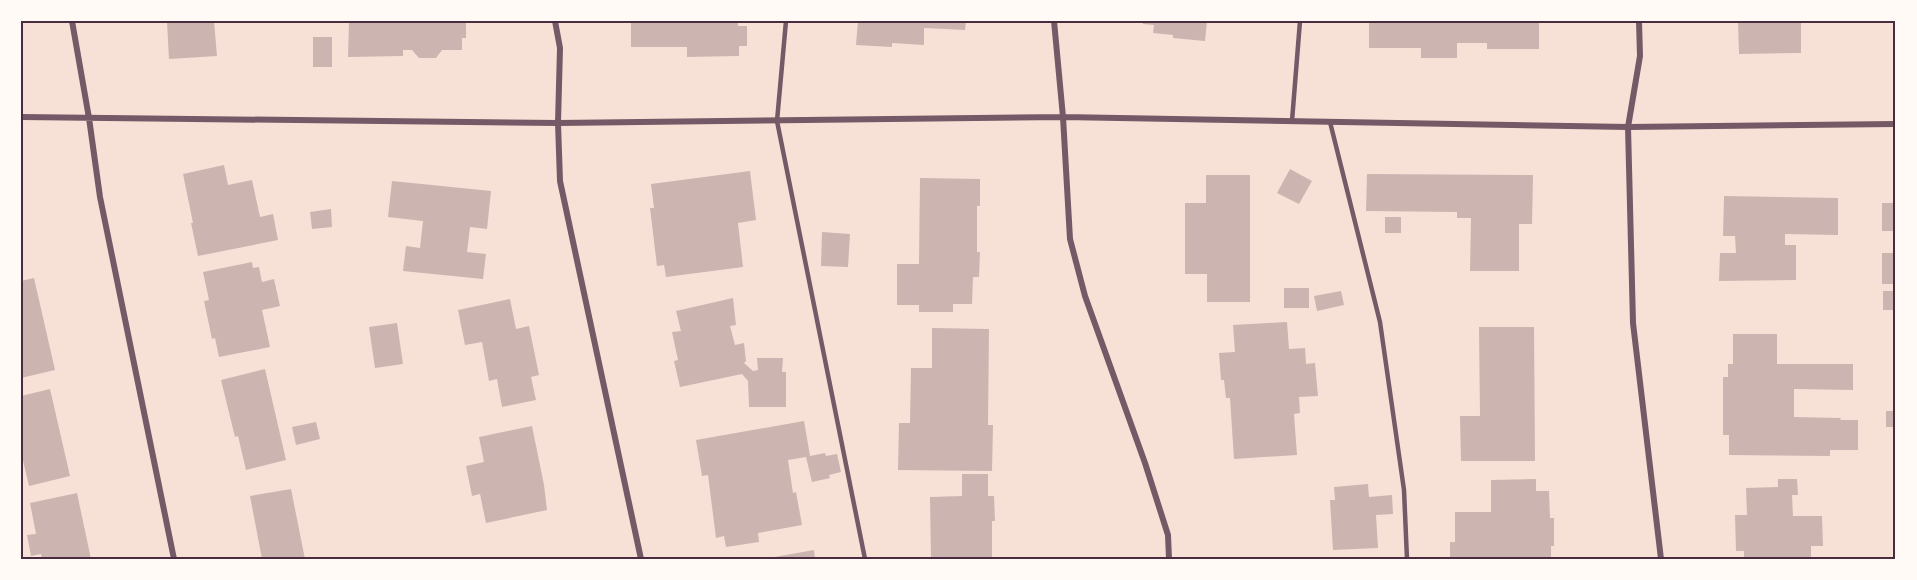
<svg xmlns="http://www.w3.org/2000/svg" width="1917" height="580" font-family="Jost,sans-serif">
  <rect width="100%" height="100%" fill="#f7e1d7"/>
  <!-- building -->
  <path fill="#ccb4b1" d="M167 21H214L217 56 169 59Z
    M349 21H466V38H462V50H442L436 58H419L412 50H403V56L348 57Z
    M631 21H738V26H747V46H739V56L687 57V47H631Z
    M858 21H966L965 30 924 28V45L892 43V47L856 45Z
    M1143 21H1207L1205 41 1173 38V35L1153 33 1154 25 1143 24Z
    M1369 21 1539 22V49H1487V43H1457V58H1421V48H1369Z
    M1738 21H1801V53L1739 54Z
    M313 37H332V67H313Z
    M224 165 228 185 252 180 260 217 273 214 278 240 198 256 191 223H193L183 174Z
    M1290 169 1312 181 1299 204 1277 193Z
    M750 171 756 220 738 223 743 267 666 277 664 265 657 266 650 208H654L651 184Z
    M1367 174 1533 175 1532 224H1519V271H1470L1471 218H1457V212L1366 211Z
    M1206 175H1250V302H1207V274H1185V203H1206Z
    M920 178 980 179V206H977V252H980L979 277H973L972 304H953V312H919V305H897V264H919Z
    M392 181 491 191 487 229 470 227 467 252 486 254 483 279 403 271 406 246 420 248 423 221 388 217Z
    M1724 196 1838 198V235L1785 234V245H1796V280L1719 281 1720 253H1736L1735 236H1723Z
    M1882 203H1896V231H1882Z
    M331 209 332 227 312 229 310 212Z
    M1385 217H1401V233H1385Z
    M822 232 850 234 848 267 821 266Z
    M1882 253H1896V284H1882Z
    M252 262 253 268 259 267 262 282 274 279 280 306 262 310 270 347 219 357 215 338 212 339 204 301 209 300 203 272Z
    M34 278 55 370 21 378V281Z
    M1284 288H1309V308H1284Z
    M1341 291 1344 305 1317 311 1314 296Z
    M1883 291H1896V310H1883Z
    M733 298 736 325 730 326 735 345 744 343 746 361 744 363 753 371 758 370 757 358H783L782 372H786V407H749L748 381 742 374 680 387 674 361 678 360 672 332 681 331 676 311Z
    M510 299 516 329 529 326 539 375 531 377 536 400 502 407 497 379 489 381 482 342 465 345 458 310Z
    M1287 322 1289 349 1305 348 1306 364 1315 363 1318 396 1299 397 1300 413 1294 414 1297 455 1234 459 1230 398H1226L1224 380H1221L1219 353 1235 352 1233 325Z
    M397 323 403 364 375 368 369 327Z
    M1479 327H1534L1535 461H1461L1460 416H1480Z
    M932 328 989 329 988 425H993L992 471 898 470 899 423H910L911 368H932Z
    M1733 334H1777V364H1853V390L1794 389V417L1841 418 1840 420H1858V450H1830V456L1729 455V435H1723V377H1728V364H1733Z
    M265 369 286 460 246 470 238 436 235 437 221 380Z
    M50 389 70 476 29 486 21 452V396Z
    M1886 411H1896V427H1886Z
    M804 421 810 456 825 453 826 456 837 454 841 472 829 475 830 478 812 482 806 457 788 460 793 493 796 492 802 525 758 533 759 542 726 547 724 536 716 538 708 475 702 476 696 440Z
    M316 422 320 439 296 445 292 427Z
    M532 426 544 485 547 510 486 523 480 494 472 496 466 466 484 462 479 437Z
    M962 474H988V496H994L995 521H992V559H931L930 497 962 496Z
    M1536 479V491H1549L1550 518H1554V546H1551V559H1450V542H1455V512H1491V480Z
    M1778 479H1797L1798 495H1792L1793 516H1822L1823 546H1811V559H1744V551H1736L1735 515H1747L1746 488 1778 487Z
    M1368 484 1369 497 1392 495 1393 514 1376 515 1378 548 1333 550 1330 500H1335L1334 487Z
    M291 489 305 559H262L250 496Z
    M77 493 91 559H42L41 554 31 556 27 535 36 534 30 503Z
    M814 550 815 559H769V558Z"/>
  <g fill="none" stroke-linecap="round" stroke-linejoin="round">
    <!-- service -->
    <path stroke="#755966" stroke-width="4.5" d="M786 21 777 121 865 559
      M1292 121 1300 21
      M1330 122 1380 322 1404 490 1407 559"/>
    <!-- minor -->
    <path stroke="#755966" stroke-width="6" d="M72 21 89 118 100 197 174 559
      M555 21 560 48 558 123 560 181 641 559
      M1054 21 1063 117 1070 239 1085 296 1145 463 1168 535 1169 559
      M1639 21 1640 56 1628 127 1633 323 1661 559
      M21 117 558 123 1063 117 1628 127 1896 124"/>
  </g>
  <!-- border -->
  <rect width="1917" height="580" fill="none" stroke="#fffaf5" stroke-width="45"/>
  <rect x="22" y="22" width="1872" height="536" fill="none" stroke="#4a2c40" stroke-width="2"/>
</svg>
